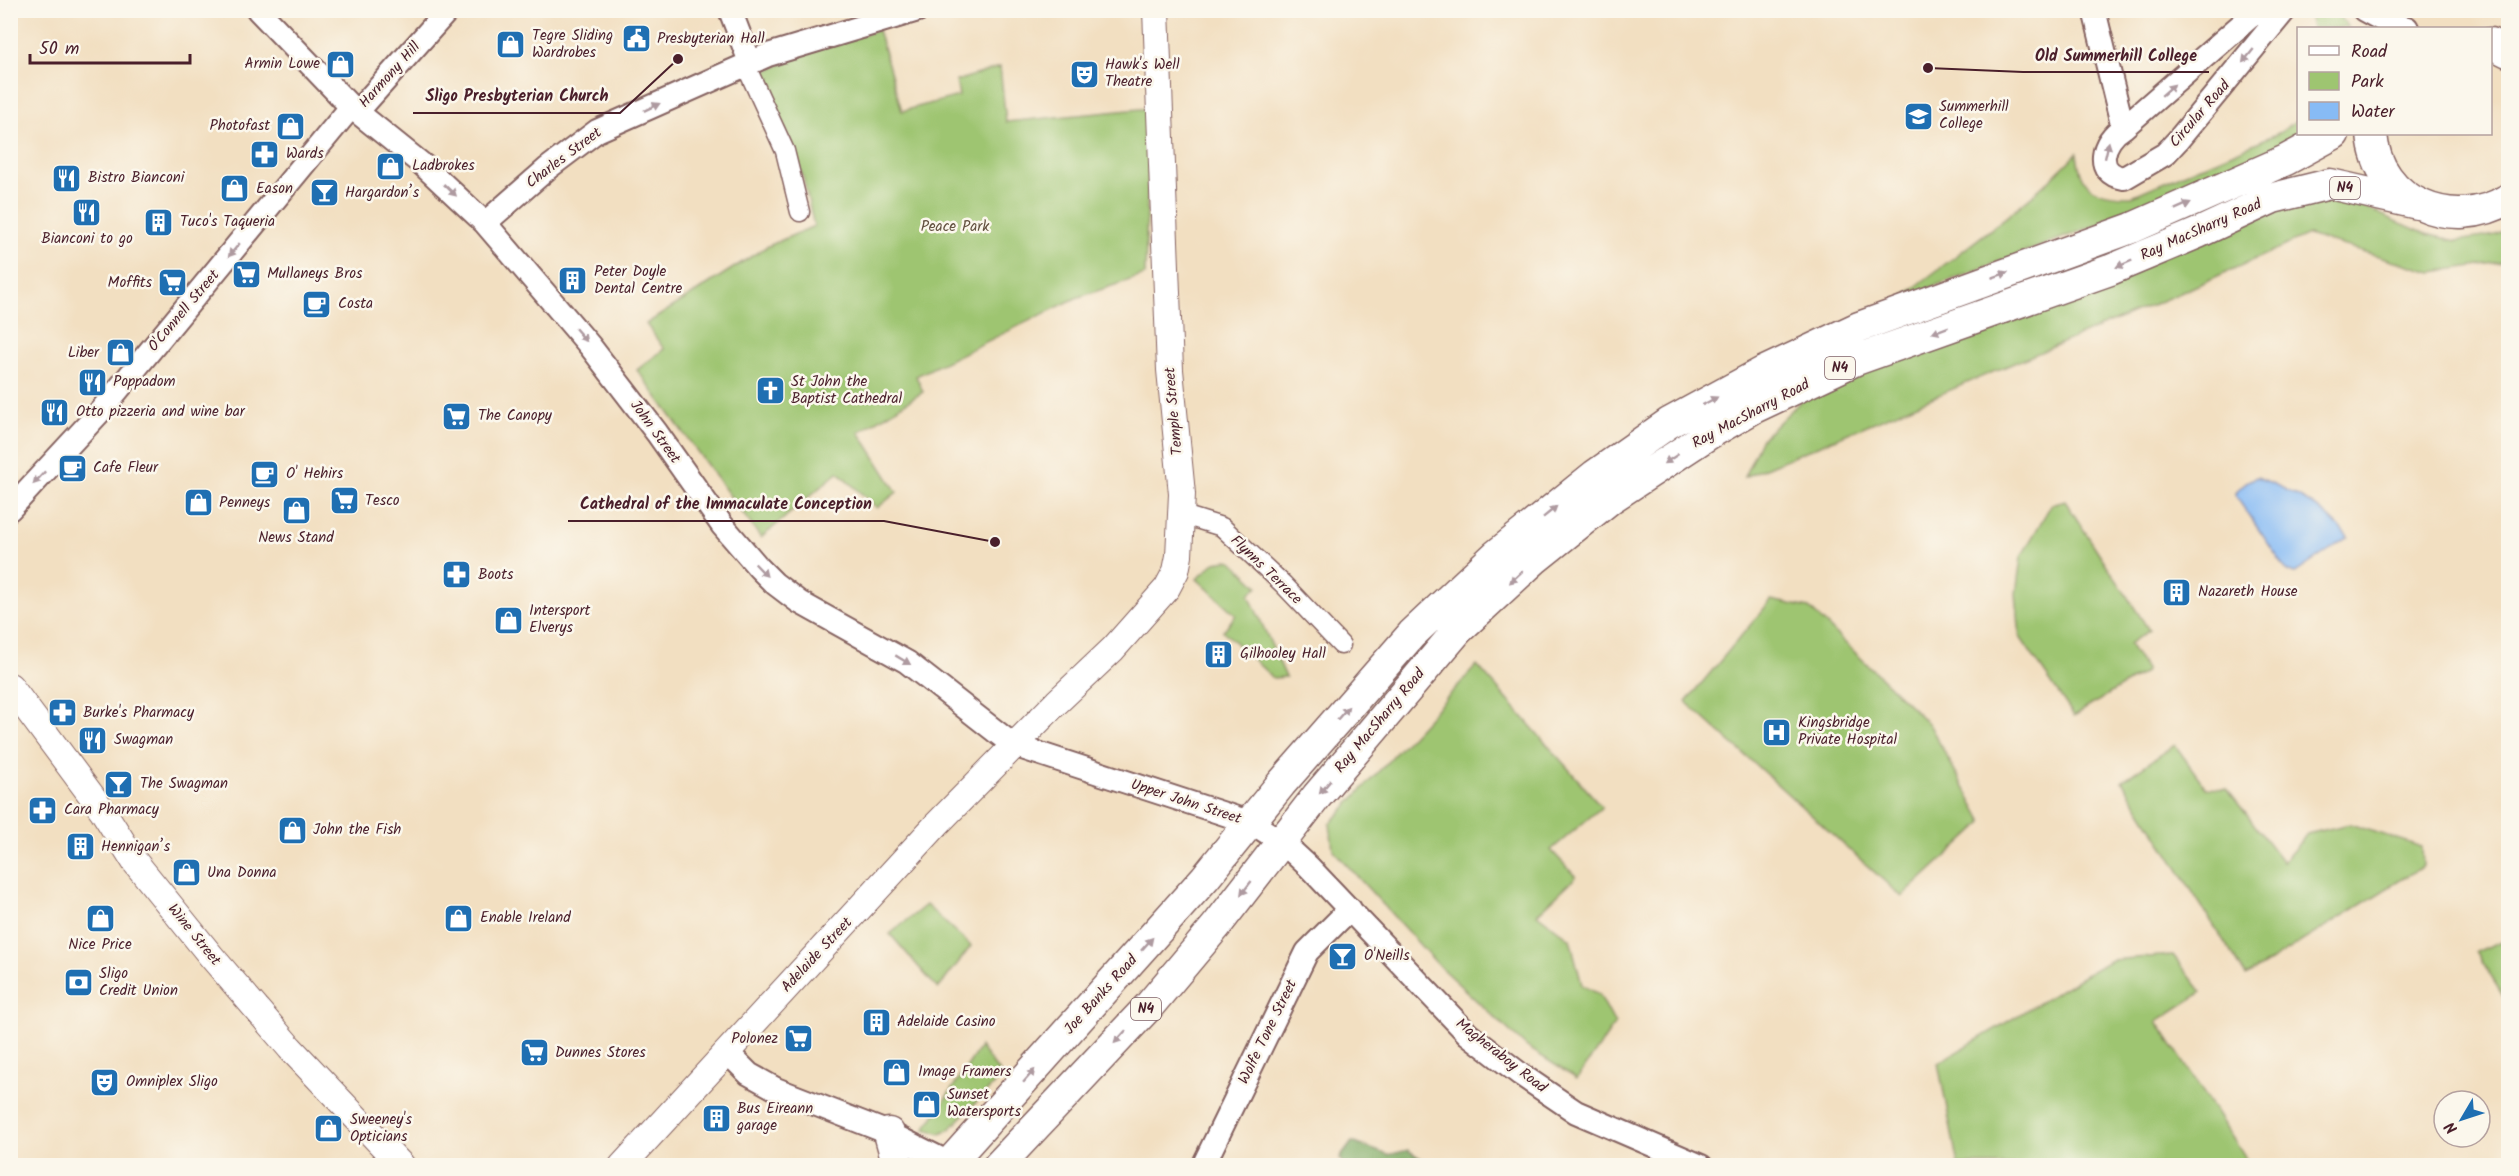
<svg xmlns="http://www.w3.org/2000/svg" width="2519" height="1176" font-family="Kalam,sans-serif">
  <rect width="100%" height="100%" fill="#fbf7ec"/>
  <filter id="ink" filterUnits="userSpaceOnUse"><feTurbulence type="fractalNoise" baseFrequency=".0167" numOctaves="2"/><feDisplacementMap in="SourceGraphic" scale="12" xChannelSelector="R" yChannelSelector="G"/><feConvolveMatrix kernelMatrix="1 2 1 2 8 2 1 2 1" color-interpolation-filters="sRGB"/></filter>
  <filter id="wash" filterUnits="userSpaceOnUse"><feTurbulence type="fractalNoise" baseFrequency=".008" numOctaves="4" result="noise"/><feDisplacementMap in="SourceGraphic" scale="24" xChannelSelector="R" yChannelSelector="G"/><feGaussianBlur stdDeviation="1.35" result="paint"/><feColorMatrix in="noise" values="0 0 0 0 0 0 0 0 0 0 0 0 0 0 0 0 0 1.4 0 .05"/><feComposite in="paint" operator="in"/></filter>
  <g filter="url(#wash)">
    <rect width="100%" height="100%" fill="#f2dfc1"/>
    <!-- green -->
    <path fill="#9ec571" stroke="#74724e" stroke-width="1.5" d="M2316 11H2337L2348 28H2312L2310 19Z
      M878 30 902 111 959 96 956 81 1000 67 1006 122 1150 108 1145 275 1076 298 916 376 923 392 859 432 897 492 877 508 838 472 761 538 637 370 664 349 646 324 766 247 814 226 803 177 788 136 758 74 824 46Z
      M2298 119V134H2309L2166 199 1900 299C1959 252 2025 208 2077 153 2080 191 2097 196 2132 196L2281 132Z
      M2319 202 2357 204 2426 234 2457 241 2496 235 2508 230V261L2432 272 2308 235 2178 294 1744 477 1761 440 1807 395 2287 206Z
      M2065 501 2149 630 2129 644 2146 671 2074 716 2020 637 2016 594 2021 557 2051 505Z
      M1227 560 1232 561 1258 586 1249 595 1286 677 1273 678 1223 631 1236 615 1197 579 1215 562Z
      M1771 600 1809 608 1929 724 1983 822 1902 897 1686 702Z
      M1477 665 1602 807 1551 850 1576 877 1537 914 1570 939 1582 985 1599 994 1615 1024 1577 1079 1527 1047 1441 968 1333 850 1330 824Z
      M2175 745 2206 788 2227 789 2283 862 2307 834 2350 824 2422 847 2423 866 2246 976 2122 781Z
      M926 905 971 946 938 989 890 934Z
      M2508 938V1004L2476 952Z
      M2173 955 2202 992 2157 1021 2250 1165H1958L1938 1063 2111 960Z
      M980 1047 1002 1076 951 1128 941 1134 925 1129Z"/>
    <!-- forest -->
    <path fill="#7eaa63" stroke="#646447" stroke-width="1.5" d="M1352 1142 1388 1155 1408 1150 1431 1165H1344L1340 1158Z"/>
    <!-- water -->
    <path fill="#87bbf5" stroke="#686d90" stroke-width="1.5" d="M2257 477C2292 491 2324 507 2348 537L2294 574 2287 571 2235 495C2241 485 2246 481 2257 477Z"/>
  </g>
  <g filter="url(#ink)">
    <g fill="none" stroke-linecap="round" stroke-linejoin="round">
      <defs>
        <path id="minor" d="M745 64 785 151 800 212
          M1180 514 1222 527 1283 584 1341 645"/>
        <path id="tertiary" d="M258 10 351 107 423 165 485 223 590 346 657 433 722 525 759 568 774 583 799 602 907 662 1013 745 1252 823 1282 842 1309 867 1468 1034 1520 1074 1576 1112 1701 1166
          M730 10 750 62
          M2094 10 2123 128C2102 140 2093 174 2124 178L2165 154 2178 140 2285 10
          M2364 10 2390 24 2407 28
          M357 112 448 10
          M2123 128 2250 17 2261 10
          M485 223 548 168 597 131 768 55 918 10
          M10 509 98 414 351 107
          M727 1052 749 1074 776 1089 889 1133 955 1166
          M1203 1166 1307 952 1350 909"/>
        <path id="secondary" d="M10 686 103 811 135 862 211 956 290 1048 402 1166
          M622 1166 937 824 1057 702 1113 649 1167 588 1176 571 1179 556 1182 494 1170 370 1156 10"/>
        <path id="trunk" d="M2490 43 2508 52
          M2372 134C2377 202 2453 233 2508 199
          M889 1133 898 1166
          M947 1166 1205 878 1281 784 1412 634 1496 555 1595 475 1669 423 1763 372 1859 327 2132 228 2286 160 2334 134
          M998 1166 1149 1006 1217 925 1317 796 1458 630 1535 559 1610 499 1709 434 1754 408 1856 360 2110 270 2198 233 2273 198 2330 184 2418 204"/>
      </defs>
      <!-- minor casing -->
      <use href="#minor" stroke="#856260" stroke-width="21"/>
      <!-- tertiary casing -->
      <use href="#tertiary" stroke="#856260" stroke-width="26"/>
      <!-- secondary casing -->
      <use href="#secondary" stroke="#856260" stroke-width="28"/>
      <!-- trunk casing -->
      <use href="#trunk" stroke="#856260" stroke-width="33"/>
      <!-- minor -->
      <use href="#minor" stroke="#fff" stroke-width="18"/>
      <!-- tertiary -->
      <use href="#tertiary" stroke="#fff" stroke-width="22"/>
      <!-- secondary -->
      <use href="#secondary" stroke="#fff" stroke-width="26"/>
      <!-- trunk -->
      <use href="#trunk" stroke="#fff" stroke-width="30"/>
    </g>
    <!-- one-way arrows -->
    <defs><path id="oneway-solid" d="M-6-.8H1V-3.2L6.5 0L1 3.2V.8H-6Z" transform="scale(1.5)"/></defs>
    <g fill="#ae9aa0">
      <use href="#oneway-solid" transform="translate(2248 56) rotate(129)"/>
      <use href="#oneway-solid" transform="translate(2168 90) rotate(-41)"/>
      <use href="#oneway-solid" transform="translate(652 107) rotate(-25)"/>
      <use href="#oneway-solid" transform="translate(2107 150) rotate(-77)"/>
      <use href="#oneway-solid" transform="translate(450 190) rotate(43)"/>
      <use href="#oneway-solid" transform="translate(2183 206) rotate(-24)"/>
      <use href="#oneway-solid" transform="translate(234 250) rotate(130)"/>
      <use href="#oneway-solid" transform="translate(2124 264) rotate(157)"/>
      <use href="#oneway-solid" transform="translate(2000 275) rotate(-19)"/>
      <use href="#oneway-solid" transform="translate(1940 330) rotate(160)"/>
      <use href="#oneway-solid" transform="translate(581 335) rotate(49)"/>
      <use href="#oneway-solid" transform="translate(1710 401) rotate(-28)"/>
      <use href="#oneway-solid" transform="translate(1671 459) rotate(147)"/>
      <use href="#oneway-solid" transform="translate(39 478) rotate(133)"/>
      <use href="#oneway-solid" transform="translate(1550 512) rotate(-39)"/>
      <use href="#oneway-solid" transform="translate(761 570) rotate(46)"/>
      <use href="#oneway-solid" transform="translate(1516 577) rotate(137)"/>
      <use href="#oneway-solid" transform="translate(903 660) rotate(31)"/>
      <use href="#oneway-solid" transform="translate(1343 713) rotate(-49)"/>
      <use href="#oneway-solid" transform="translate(1325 787) rotate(130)"/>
      <use href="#oneway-solid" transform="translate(1246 888) rotate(128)"/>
      <use href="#oneway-solid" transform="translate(1147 944) rotate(-48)"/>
      <use href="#oneway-solid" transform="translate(1120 1037) rotate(132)"/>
      <use href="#oneway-solid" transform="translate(1029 1076) rotate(-49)"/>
    </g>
  </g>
  <!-- icons -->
  <defs>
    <symbol id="civic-square" viewBox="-11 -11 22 22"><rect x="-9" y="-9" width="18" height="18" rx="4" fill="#1f6fb2" stroke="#fbf7ec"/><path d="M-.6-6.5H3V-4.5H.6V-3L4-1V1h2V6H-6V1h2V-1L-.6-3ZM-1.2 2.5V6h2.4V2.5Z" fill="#fff"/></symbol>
    <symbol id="shop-square" viewBox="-11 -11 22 22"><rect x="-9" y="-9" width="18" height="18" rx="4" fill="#1f6fb2" stroke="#fbf7ec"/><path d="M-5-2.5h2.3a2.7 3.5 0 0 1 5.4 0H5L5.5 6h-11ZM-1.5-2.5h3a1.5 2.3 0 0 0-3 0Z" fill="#fff"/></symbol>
    <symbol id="theatre-square" viewBox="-11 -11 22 22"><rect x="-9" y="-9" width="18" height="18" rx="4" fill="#1f6fb2" stroke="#fbf7ec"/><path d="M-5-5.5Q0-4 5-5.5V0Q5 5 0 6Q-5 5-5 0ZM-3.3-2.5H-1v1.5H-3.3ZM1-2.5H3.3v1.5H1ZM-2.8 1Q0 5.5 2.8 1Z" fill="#fff"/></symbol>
    <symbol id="school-square" viewBox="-11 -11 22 22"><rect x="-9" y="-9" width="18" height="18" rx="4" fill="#1f6fb2" stroke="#fbf7ec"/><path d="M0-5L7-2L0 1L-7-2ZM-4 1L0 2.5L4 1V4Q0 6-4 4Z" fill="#fff"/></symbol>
    <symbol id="pharmacy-square" viewBox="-11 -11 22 22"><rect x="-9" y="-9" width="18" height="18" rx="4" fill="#1f6fb2" stroke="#fbf7ec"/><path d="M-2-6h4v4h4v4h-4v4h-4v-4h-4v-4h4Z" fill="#fff"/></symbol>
    <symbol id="restaurant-square" viewBox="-11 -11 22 22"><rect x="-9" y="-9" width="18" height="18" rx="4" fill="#1f6fb2" stroke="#fbf7ec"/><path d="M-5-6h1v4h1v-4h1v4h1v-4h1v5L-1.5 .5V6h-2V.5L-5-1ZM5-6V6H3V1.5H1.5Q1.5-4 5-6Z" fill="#fff"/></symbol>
    <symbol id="bar-square" viewBox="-11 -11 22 22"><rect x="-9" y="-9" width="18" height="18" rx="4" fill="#1f6fb2" stroke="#fbf7ec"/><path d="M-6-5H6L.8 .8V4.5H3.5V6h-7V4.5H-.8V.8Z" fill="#fff"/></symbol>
    <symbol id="building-square" viewBox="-11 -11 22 22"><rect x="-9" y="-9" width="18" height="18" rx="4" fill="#1f6fb2" stroke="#fbf7ec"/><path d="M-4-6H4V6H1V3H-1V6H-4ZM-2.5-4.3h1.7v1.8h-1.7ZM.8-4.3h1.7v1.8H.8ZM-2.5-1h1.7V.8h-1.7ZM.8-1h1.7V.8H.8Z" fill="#fff"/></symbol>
    <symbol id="supermarket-square" viewBox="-11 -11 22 22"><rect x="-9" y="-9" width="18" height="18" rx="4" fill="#1f6fb2" stroke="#fbf7ec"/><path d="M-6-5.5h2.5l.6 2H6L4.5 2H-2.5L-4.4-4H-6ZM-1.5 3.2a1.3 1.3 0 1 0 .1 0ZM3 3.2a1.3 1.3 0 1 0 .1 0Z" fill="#fff"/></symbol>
    <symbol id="cafe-square" viewBox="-11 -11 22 22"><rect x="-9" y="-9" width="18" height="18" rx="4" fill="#1f6fb2" stroke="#fbf7ec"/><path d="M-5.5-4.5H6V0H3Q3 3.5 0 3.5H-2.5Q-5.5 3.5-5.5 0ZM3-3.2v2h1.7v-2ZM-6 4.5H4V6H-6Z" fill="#fff"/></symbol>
    <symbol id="church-square" viewBox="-11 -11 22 22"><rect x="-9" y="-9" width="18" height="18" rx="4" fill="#1f6fb2" stroke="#fbf7ec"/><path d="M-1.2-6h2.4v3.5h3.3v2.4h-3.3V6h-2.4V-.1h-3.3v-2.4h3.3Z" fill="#fff"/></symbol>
    <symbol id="hospital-square" viewBox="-11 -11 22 22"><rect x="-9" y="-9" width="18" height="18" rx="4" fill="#1f6fb2" stroke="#fbf7ec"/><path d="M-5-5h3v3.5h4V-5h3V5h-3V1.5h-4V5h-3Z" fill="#fff"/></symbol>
    <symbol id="bank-square" viewBox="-11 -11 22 22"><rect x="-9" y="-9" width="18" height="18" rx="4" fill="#1f6fb2" stroke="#fbf7ec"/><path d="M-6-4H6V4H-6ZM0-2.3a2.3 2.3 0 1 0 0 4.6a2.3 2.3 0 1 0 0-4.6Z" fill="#fff"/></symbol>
  </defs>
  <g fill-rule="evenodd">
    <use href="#civic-square" x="620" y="22" width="33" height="33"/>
    <use href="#shop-square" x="494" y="28" width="33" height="33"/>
    <use href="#shop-square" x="324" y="48" width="33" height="33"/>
    <use href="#theatre-square" x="1068" y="58" width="33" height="33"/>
    <use href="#school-square" x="1902" y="100" width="33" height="33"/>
    <use href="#shop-square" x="274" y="110" width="33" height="33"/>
    <use href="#pharmacy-square" x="248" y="138" width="33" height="33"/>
    <use href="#shop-square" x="374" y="150" width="33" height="33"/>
    <use href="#restaurant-square" x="50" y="162" width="33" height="33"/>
    <use href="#shop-square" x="218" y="172" width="33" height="33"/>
    <use href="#bar-square" x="308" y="176" width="33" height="33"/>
    <use href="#restaurant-square" x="70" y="196" width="33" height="33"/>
    <use href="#building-square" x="142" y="206" width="33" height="33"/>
    <use href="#supermarket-square" x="230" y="258" width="33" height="33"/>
    <use href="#building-square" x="556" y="264" width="33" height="33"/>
    <use href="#supermarket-square" x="156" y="266" width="33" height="33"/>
    <use href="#cafe-square" x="300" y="288" width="33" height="33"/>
    <use href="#shop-square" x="104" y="336" width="33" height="33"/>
    <use href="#restaurant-square" x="76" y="366" width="33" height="33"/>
    <use href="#church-square" x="754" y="374" width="33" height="33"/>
    <use href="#restaurant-square" x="38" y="396" width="33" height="33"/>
    <use href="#supermarket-square" x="440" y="400" width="33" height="33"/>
    <use href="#cafe-square" x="56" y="452" width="33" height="33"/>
    <use href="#cafe-square" x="248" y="458" width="33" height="33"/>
    <use href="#supermarket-square" x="328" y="484" width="33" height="33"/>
    <use href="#shop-square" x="182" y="486" width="33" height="33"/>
    <use href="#shop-square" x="280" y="494" width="33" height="33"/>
    <use href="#pharmacy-square" x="440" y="558" width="33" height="33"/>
    <use href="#building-square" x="2160" y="576" width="33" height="33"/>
    <use href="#shop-square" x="492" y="604" width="33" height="33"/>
    <use href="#building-square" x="1202" y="638" width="33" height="33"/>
    <use href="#pharmacy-square" x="46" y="696" width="33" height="33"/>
    <use href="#hospital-square" x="1760" y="716" width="33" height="33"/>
    <use href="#restaurant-square" x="76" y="724" width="33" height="33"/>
    <use href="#bar-square" x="102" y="768" width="33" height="33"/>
    <use href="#pharmacy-square" x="26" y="794" width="33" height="33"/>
    <use href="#shop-square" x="276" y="814" width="33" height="33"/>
    <use href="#building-square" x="64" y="830" width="33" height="33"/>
    <use href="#shop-square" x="170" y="856" width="33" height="33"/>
    <use href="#shop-square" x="84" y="902" width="33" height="33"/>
    <use href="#shop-square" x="442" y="902" width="33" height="33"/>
    <use href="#bar-square" x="1326" y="940" width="33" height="33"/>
    <use href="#bank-square" x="62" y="966" width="33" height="33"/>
    <use href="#building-square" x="860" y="1006" width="33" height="33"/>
    <use href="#supermarket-square" x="782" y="1022" width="33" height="33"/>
    <use href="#supermarket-square" x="518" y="1036" width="33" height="33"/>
    <use href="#shop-square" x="880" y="1056" width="33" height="33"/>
    <use href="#theatre-square" x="88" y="1066" width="33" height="33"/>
    <use href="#shop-square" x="910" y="1088" width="33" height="33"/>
    <use href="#building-square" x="700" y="1102" width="33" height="33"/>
    <use href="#shop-square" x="312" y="1112" width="33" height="33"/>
  </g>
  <g text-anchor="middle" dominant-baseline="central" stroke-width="5" stroke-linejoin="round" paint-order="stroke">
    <!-- shield labels -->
    <g fill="#fbf7ec" stroke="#7f6065" stroke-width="1.5">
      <rect x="2330" y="177" width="30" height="22" rx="4.5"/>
      <rect x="1825" y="357" width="30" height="22" rx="4.5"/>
      <rect x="1131" y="998" width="30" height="22" rx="4.5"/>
    </g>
    <g font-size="14" font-weight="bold" fill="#4a1f2b">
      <text x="2345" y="188">N4</text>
      <text x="1840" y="368">N4</text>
      <text x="1146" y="1009">N4</text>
    </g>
    <!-- poi labels -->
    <g font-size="15" fill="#4a1f2b" stroke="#fbf7ec" text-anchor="start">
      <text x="532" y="36">Tegre Sliding<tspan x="532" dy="17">Wardrobes</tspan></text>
      <text x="657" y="39">Presbyterian Hall</text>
      <text x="320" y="64" text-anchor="end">Armin Lowe</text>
      <text x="1105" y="65">Hawk's Well<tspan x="1105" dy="17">Theatre</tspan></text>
      <text x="1939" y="107">Summerhill<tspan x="1939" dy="17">College</tspan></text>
      <text x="270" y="126" text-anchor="end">Photofast</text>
      <text x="286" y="154">Wards</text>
      <text x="412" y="166">Ladbrokes</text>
      <text x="88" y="178">Bistro Bianconi</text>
      <text x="256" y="189">Eason</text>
      <text x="345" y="193">Hargardon’s</text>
      <text x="180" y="222">Tuco's Taqueria</text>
      <text x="87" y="239" text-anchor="middle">Bianconi to go</text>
      <text x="594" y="272">Peter Doyle<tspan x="594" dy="17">Dental Centre</tspan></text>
      <text x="267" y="274">Mullaneys Bros</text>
      <text x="152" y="283" text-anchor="end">Moffits</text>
      <text x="338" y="304">Costa</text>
      <text x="99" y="353" text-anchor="end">Liber</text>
      <text x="113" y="382">Poppadom</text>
      <text x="791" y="382">St John the<tspan x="791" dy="17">Baptist Cathedral</tspan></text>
      <text x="76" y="412">Otto pizzeria and wine bar</text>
      <text x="478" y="416">The Canopy</text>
      <text x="93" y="468">Cafe Fleur</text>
      <text x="286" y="474">O' Hehirs</text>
      <text x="365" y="501">Tesco</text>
      <text x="219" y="503">Penneys</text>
      <text x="296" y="538" text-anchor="middle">News Stand</text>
      <text x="478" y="575">Boots</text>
      <text x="2198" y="592">Nazareth House</text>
      <text x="529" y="611">Intersport<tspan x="529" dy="17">Elverys</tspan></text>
      <text x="1240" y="654">Gilhooley Hall</text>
      <text x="83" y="713">Burke's Pharmacy</text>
      <text x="1798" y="723">Kingsbridge<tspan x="1798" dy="17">Private Hospital</tspan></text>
      <text x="114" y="740">Swagman</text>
      <text x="140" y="784">The Swagman</text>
      <text x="64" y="810">Cara Pharmacy</text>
      <text x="313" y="830">John the Fish</text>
      <text x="101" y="847">Hennigan’s</text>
      <text x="207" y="873">Una Donna</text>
      <text x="480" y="918">Enable Ireland</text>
      <text x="100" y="945" text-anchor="middle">Nice Price</text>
      <text x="1364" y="956">O'Neills</text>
      <text x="99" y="974">Sligo<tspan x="99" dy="17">Credit Union</tspan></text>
      <text x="897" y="1022">Adelaide Casino</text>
      <text x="778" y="1039" text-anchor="end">Polonez</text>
      <text x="555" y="1053">Dunnes Stores</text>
      <text x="918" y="1072">Image Framers</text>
      <text x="126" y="1082">Omniplex Sligo</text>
      <text x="947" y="1095">Sunset<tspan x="947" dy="17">Watersports</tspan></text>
      <text x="737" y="1109">Bus Eireann<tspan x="737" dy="17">garage</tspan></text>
      <text x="350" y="1120">Sweeney's<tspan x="350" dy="17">Opticians</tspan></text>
    </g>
    <!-- street labels -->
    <g font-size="15" fill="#4a1f2b" stroke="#fbf7ec">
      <text transform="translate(390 75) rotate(-48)">Harmony Hill</text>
      <text transform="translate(2200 114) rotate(-49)">Circular Road</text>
      <text transform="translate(564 158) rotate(-37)">Charles Street</text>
      <text transform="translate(2201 230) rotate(-24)">Ray MacSharry Road</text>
      <text transform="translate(184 311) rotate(-50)">O'Connell Street</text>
      <text transform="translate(1174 411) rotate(-95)">Temple Street</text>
      <text transform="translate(1751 414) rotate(-28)">Ray MacSharry Road</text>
      <text transform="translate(655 432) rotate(54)">John Street</text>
      <text transform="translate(1266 570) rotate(44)">Flynns Terrace</text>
      <text transform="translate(1380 721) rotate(-50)">Ray MacSharry Road</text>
      <text transform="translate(1186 802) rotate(18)">Upper John Street</text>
      <text transform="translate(194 935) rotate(51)">Wine Street</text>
      <text transform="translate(817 955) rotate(-47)">Adelaide Street</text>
      <text transform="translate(1101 995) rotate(-48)">Joe Banks Road</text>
      <text transform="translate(1268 1032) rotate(-64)">Wolfe Tone Street</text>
      <text transform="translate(1501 1056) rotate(38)">Magheraboy Road</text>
    </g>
    <!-- park labels -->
    <g font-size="15" fill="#635140" stroke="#fbf7ec">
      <text x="955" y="227">Peace Park</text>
    </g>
  </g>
  <!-- callouts -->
  <path fill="none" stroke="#4a1f2b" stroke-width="2" d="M1928 68L2023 72H2209M678 59L620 113H413M995 542L884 521H568"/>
  <g fill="#4a1f2b" stroke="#fbf7ec" stroke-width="2">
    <circle cx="1928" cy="68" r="6"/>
    <circle cx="678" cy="59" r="6"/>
    <circle cx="995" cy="542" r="6"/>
  </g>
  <g font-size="16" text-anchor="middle" font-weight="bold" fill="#4a1f2b" stroke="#fbf7ec" stroke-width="5" stroke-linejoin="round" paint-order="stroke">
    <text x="2116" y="61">Old Summerhill College</text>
    <text x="517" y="101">Sligo Presbyterian Church</text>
    <text x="726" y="509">Cathedral of the Immaculate Conception</text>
  </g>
  <!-- margin -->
  <rect width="2519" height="1176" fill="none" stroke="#fbf7ec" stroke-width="36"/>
  <!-- legend -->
  <rect x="2297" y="27" width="195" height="108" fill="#fbf7ec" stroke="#b4a19f" stroke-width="1.5"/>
  <rect x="2309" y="46" width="30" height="9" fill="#ffffff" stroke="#b4a19f" stroke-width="1.5"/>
  <text x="2351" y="57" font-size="18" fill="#4a1f2b">Road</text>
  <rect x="2309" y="72" width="30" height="18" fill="#9ec571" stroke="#b4a19f" stroke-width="1.5"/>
  <text x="2351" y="87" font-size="18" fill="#4a1f2b">Park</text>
  <rect x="2309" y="102" width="30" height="18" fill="#87bbf5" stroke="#b4a19f" stroke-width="1.5"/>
  <text x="2351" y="117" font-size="18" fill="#4a1f2b">Water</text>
  <!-- north arrow -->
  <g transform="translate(2462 1119) rotate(231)"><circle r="28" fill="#fbf7ec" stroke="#b4a19f" stroke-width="1.5"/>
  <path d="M0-4.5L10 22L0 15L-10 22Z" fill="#1f6fb2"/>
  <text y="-9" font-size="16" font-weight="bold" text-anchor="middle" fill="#4a1f2b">N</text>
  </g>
  <!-- scale -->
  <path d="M30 54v9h160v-9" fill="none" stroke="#4a1f2b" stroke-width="3"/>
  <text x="39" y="54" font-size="18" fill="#4a1f2b" stroke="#fbf7ec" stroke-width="4.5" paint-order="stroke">50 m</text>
</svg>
